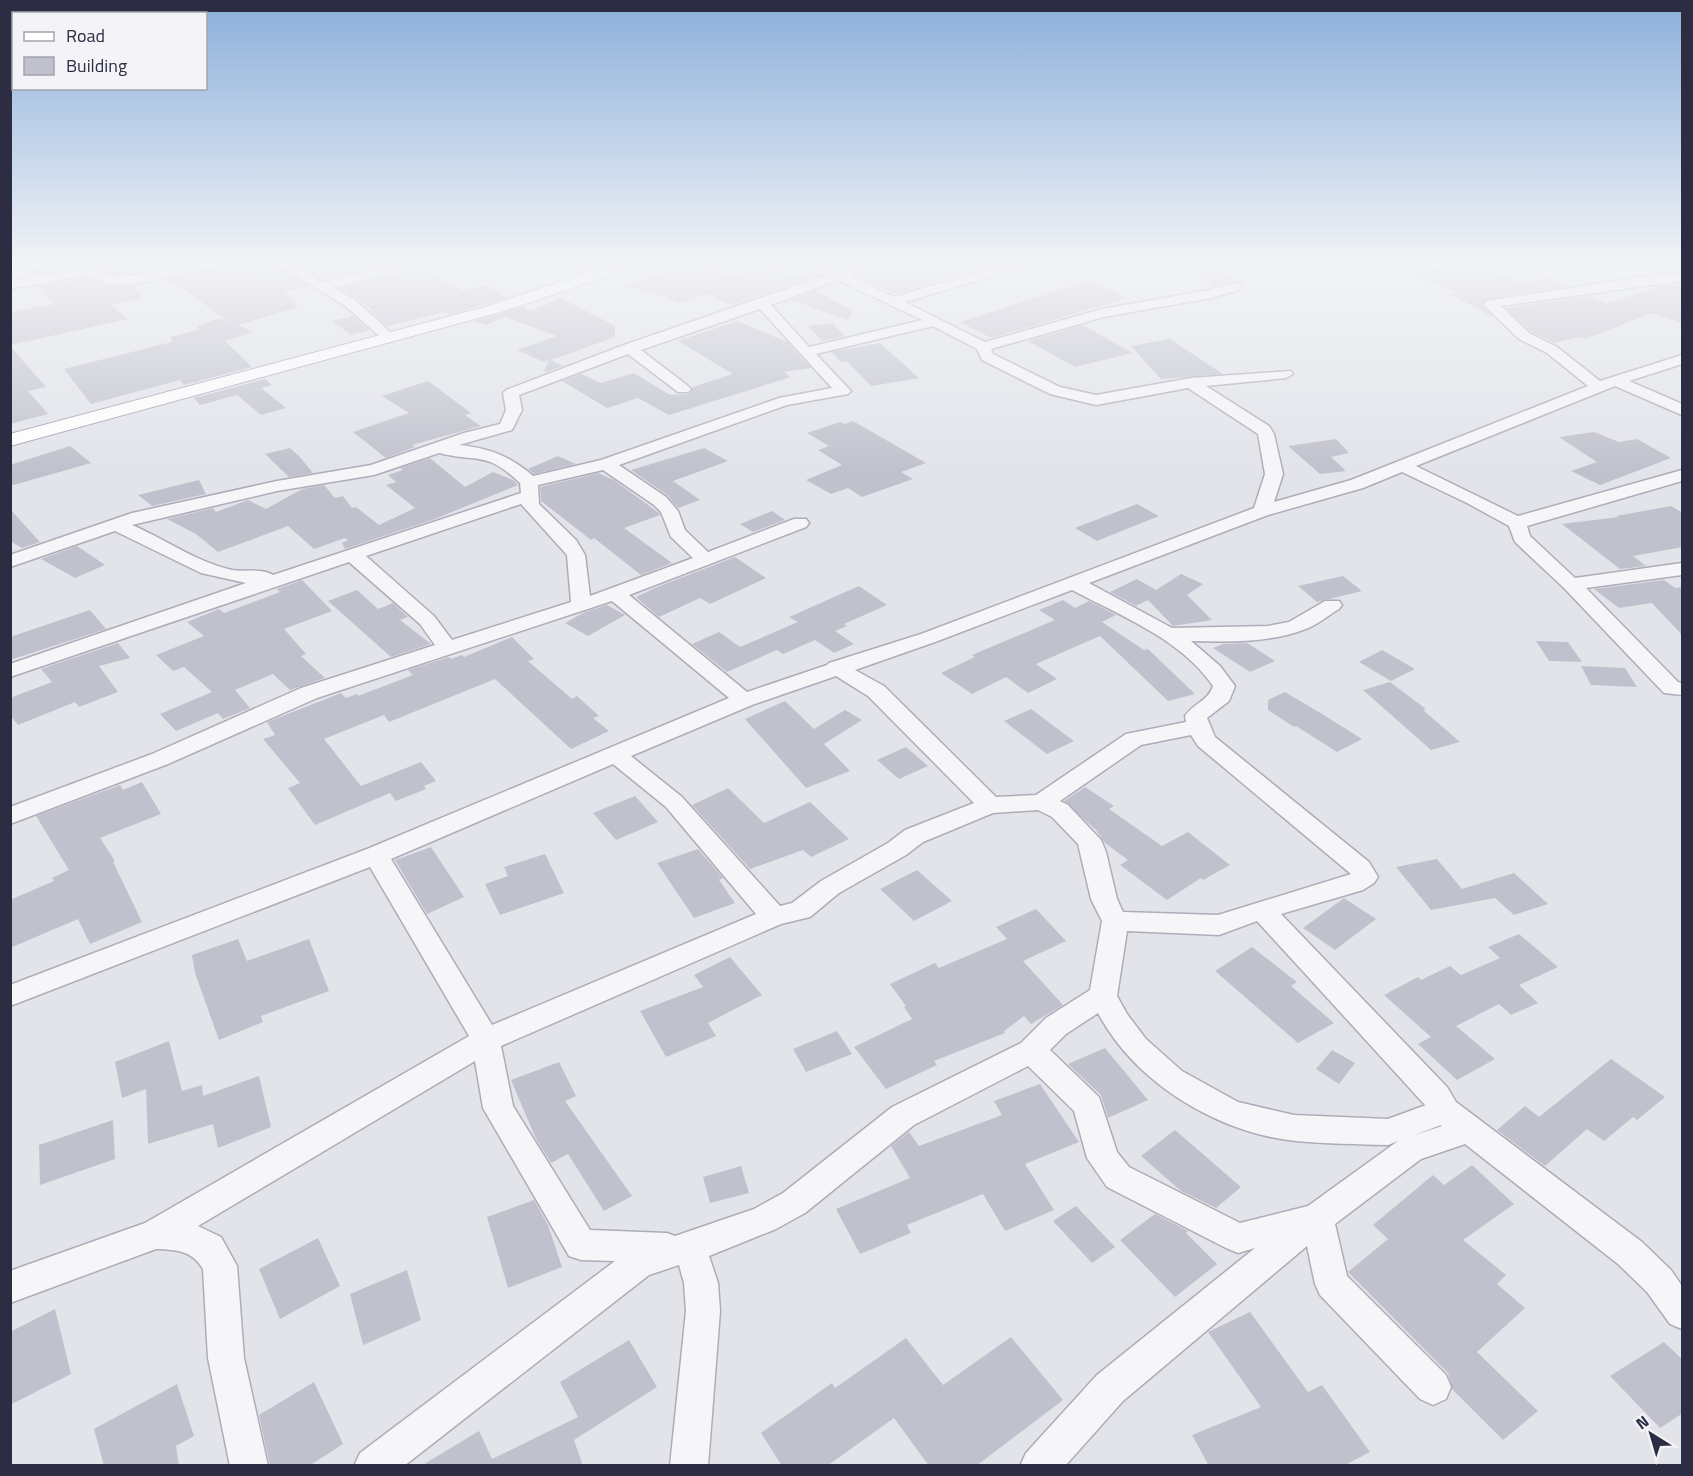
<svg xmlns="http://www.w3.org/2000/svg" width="1693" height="1476" font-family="'Titillium Web',sans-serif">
  <rect width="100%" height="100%" fill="#e3e4ea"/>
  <!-- building -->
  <path fill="#c1c1cd" d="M48 264H118L126 274 114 275 88 265 30 275 27 271Z
    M217 264H274L308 286 284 292 298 307 238 325 253 332 225 341 252 367 184 385 180 380 91 404 64 369 172 342 171 337 198 330 197 326 220 318 229 322 181 287 165 280 213 269Z
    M297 264H376L377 265 324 281Z
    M684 264H693L730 276 759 265 794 276 810 270 821 275 731 305 709 294 678 303 664 296 626 286Z
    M875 264H986V265L896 294 854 275Z
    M1187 264H1214L1234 281 1212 286Z
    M1466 264H1482L1520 283 1548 278 1567 286 1486 299 1482 305 1493 317 1481 311H1485L1450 295 1460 294 1411 272Z
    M422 266 463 291 486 285 507 298 451 314 444 312 387 326 371 311H374L341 288Z
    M87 277 112 287 134 286 143 298 111 305 128 319 10 345V312L53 304 39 286Z
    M1088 281 1127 298 991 338 960 322Z
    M1683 283V323L1652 313 1585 339 1579 337 1554 343 1530 331 1506 308 1589 296 1606 304 1657 287Z
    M818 290 817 292 852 310 848 320 791 300Z
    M561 298 615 326V337L551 360 563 366 546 372 544 371 549 360 544 362 517 350 557 336 505 317 486 325 474 321 523 307 530 311Z
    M353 316 369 330 351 335 332 321Z
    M737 321 787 342 811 368 784 372 791 377 669 415 638 398 607 408 562 381 581 374 601 383 634 373 670 395 688 394 693 387 733 374 678 341Z
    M832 323 845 336 822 341 808 326Z
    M1083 325 1132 353 1075 367 1028 341Z
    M1170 339 1223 374 1161 379 1131 346Z
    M880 343 919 378 871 386 847 361 841 362 832 352Z
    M10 346 46 387 28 391 48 414 10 424Z
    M265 379 272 385 261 388 286 408 261 415 237 395 200 405 194 398Z
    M428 381 471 413 465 415 481 426 412 445 415 447 386 458 353 432 409 413 382 396Z
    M853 421 926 463 901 472 913 479 862 497 848 488 831 494 806 480 842 465 818 450 829 446 807 433 840 422 845 424Z
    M1594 432 1619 442 1637 439 1671 458 1600 485 1571 471 1597 462 1559 437Z
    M1336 439 1349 453 1331 457 1346 471 1320 474 1288 446Z
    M70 446 91 463 10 486V465Z
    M290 448 299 456 313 473 289 477 265 454Z
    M704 448 728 461 673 481 700 500 678 508 667 495 631 470Z
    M558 456 576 464 534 474 528 469Z
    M430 458 465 487 493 472 513 480 518 485 435 519 345 549 342 543 348 540 345 538 314 549 288 526 218 552 196 534 167 519 213 508 216 512 248 500 266 509 302 489 324 485 335 498 343 496 352 508 356 507 379 525 415 508 386 485 396 482 388 475 403 470 400 468Z
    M598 473 614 480 659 513 660 515 624 528 672 563 641 575 594 538 591 540 541 501 540 487Z
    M199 480 206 494 152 506 138 495Z
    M1137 504 1159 516 1097 541 1075 528Z
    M1671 506 1683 513V547L1633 556 1646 566 1620 569 1562 524 1619 517 1616 516Z
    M10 509 40 542 22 548 10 541Z
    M772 511 785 520 753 532 740 524Z
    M77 546 105 565 75 578 41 559Z
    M735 557 766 578 710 604 700 598 659 617 636 597 657 587Z
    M1181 574 1203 584 1187 595 1212 620 1173 626 1148 600 1136 606 1110 592 1137 579 1156 590Z
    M1343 576 1362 591 1317 602 1298 586Z
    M302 580 332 611 284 629 306 654 301 656 325 678 290 690 273 674 235 690 250 708 223 719 218 713 176 731 160 714 212 692 184 667 173 671 156 655 204 636 187 622 219 609 224 613 280 592 277 589Z
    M1664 580 1675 588 1683 587V636L1652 603 1619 608 1594 589Z
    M859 586 887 605 844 624 847 626 835 631 854 644 834 653 815 640 783 654 777 650 727 672 692 644 719 632 740 647 798 622 789 617Z
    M357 590 378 609 393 603 408 617 400 620 431 644 391 657 328 601Z
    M1063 600 1075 608 1089 601 1116 615 1102 622 1144 650 1148 649 1195 694 1168 701 1100 636 1036 664 1057 679 1028 693 1006 677 972 694 941 673 975 657 972 655 1055 620 1039 610Z
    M607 605 625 615 588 636 565 623 585 612Z
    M90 610 106 629 10 660V637Z
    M512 637 534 659 528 661 572 699 577 696 599 716 593 718 609 731 571 749 495 679 389 722 384 715 324 739 361 786 421 762 436 781 424 786 426 789 396 801 390 793 315 825 288 788 300 783 263 739 275 735 267 722 341 693 346 698 357 694 358 696 413 675 408 670 449 657 451 659 462 655 464 657Z
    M1536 641 1568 642 1582 662 1549 661Z
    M118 643 130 658 99 666 118 692 79 707 75 702 18 725 10 715V698L52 682 41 669Z
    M1247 643 1275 661 1250 672 1213 648 1223 644Z
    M1382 650 1415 669 1391 681 1359 662Z
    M1581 666 1625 668 1637 687 1591 685Z
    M1390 682 1426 709 1423 710 1460 742 1431 750 1363 690Z
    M1285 692 1327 717 1362 739 1337 752 1296 726 1294 727 1268 710V700Z
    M785 701 814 729 845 710 862 720 824 744 850 771 806 788 745 719Z
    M1031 709 1074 741 1047 754 1004 721Z
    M906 747 928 766 899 779 877 760Z
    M142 782 161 814 100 838 115 861 113 862 142 922 90 944 78 919 10 948V900L54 881 52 878 69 870 36 816 120 785 123 790Z
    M1085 787 1114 806 1109 809 1162 846 1188 832 1230 865 1203 880 1201 878 1167 900 1120 865 1128 860 1105 843 1096 830 1064 801Z
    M728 788 764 823 810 802 849 839 811 857 803 850 750 869 692 805Z
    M635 796 658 822 616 840 593 813Z
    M431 847 464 897 427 914 395 860Z
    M698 849 723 878 719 880 735 903 694 918 657 863Z
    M545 854 564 893 500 915 485 884 508 876 504 867Z
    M1437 859 1462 889 1514 873 1548 904 1514 915 1495 898 1431 910 1396 867Z
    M917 870 952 901 914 921 880 889Z
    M1344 898 1376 919 1335 950 1303 928Z
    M1036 909 1066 941 1023 961 1063 1005 1031 1024 1024 1016 1004 1031 1005 1033 934 1061 937 1065 886 1089 854 1047 912 1019 904 1007 906 1006 890 984 935 963 939 968 1007 939 996 927Z
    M1519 934 1558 967 1519 985 1538 1003 1511 1015 1499 1004 1456 1026 1495 1059 1457 1080 1418 1044 1431 1037 1384 995 1418 977 1421 980 1450 966 1461 975 1500 958 1488 947Z
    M238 939 247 961 309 939 329 991 261 1016 263 1022 219 1040 195 973 192 955Z
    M1252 947 1297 982 1291 986 1334 1023 1298 1043 1215 971Z
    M730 957 762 995 708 1023 716 1036 666 1057 640 1011 703 987 694 975Z
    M837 1031 852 1054 806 1072 793 1049Z
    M169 1041 182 1091 202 1085 203 1096 259 1076 271 1127 218 1148 213 1124 148 1144 146 1089 122 1098 115 1062Z
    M1105 1048 1148 1100 1108 1118 1101 1095 1068 1064Z
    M1332 1050 1355 1063 1339 1084 1316 1069Z
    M1611 1059 1665 1097 1637 1120 1633 1117 1604 1141 1587 1129 1545 1166 1497 1130 1525 1106 1539 1117Z
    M559 1062 576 1096 565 1101 632 1196 604 1211 568 1154 551 1163 536 1139 511 1080Z
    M1040 1084 1079 1142 1025 1164 1054 1210 1005 1231 983 1194 907 1225 911 1233 860 1254 836 1209 910 1178 891 1146 909 1132 919 1146 1002 1115 994 1101Z
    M113 1120 115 1159 40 1185 39 1145Z
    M1175 1130 1241 1187 1216 1208 1181 1191 1141 1156Z
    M1472 1165 1514 1204 1463 1240 1506 1275 1497 1284 1525 1308 1477 1352 1538 1411 1503 1440 1452 1389 1448 1373 1348 1272 1388 1239 1373 1225 1433 1175 1444 1185Z
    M741 1166 749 1193 710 1203 703 1177Z
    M534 1200 548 1225 562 1267 508 1288 487 1217Z
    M1076 1206 1115 1247 1092 1263 1053 1221Z
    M1155 1214 1188 1231 1186 1233 1217 1264 1175 1297 1120 1240Z
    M318 1238 340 1286 280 1319 259 1269Z
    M407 1270 421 1320 363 1345 350 1294Z
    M55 1309 71 1374 10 1405V1332Z
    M1250 1312 1308 1392 1322 1385 1370 1452 1343 1466H1209L1192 1435 1261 1407 1208 1332Z
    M1011 1337 1063 1400 976 1466H929L894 1418 827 1466H782L761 1433 832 1383 835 1388 906 1338 943 1385Z
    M629 1340 657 1387 574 1440 583 1466H421L479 1431 492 1459 578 1417 560 1382Z
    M1664 1342 1683 1360V1413L1660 1428 1610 1376Z
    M314 1382 343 1444 309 1466H270L259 1415Z
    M177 1384 194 1436 176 1446 179 1466H104L94 1429Z"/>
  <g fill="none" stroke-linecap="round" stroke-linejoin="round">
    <defs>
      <path id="minor" d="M190 264H215L213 267 140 283 113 285 87 275 10 289V281L88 267 114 277 140 275Z
        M276 264H292L324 283 388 264H409L407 267 334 288 354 299 397 338 390 342 385 341 344 305Z
        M802 264H820L838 271 855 264H873L849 275 894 297 1005 264H1025L1023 267 905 302 985 342 1102 309 1209 290 1234 283 1239 284 1241 287 1239 290 1211 298 1104 317 991 349 993 354 1060 387 1096 395 1191 378 1291 371 1293 374 1286 378 1206 386 1269 426 1274 434 1283 474 1274 502 1351 480 1588 386 1547 353 1519 339 1486 307 1484 304 1486 301 1641 277 1682 273V281L1501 306 1529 333 1557 347 1600 381 1682 355V364L1629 381 1682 404V415L1615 386 1416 466 1518 516 1682 470V481L1527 526 1530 536 1575 578 1682 563V575L1586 588 1678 682 1682 683V695L1664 693 1564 588 1515 542 1509 526 1467 503 1402 472 1363 488 1268 515 1089 583 1172 628 1268 626 1289 622 1325 601H1339L1342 605 1339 609C1327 616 1316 626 1303 630 1268 643 1228 642 1191 641L1220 666 1235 686 1229 701 1207 718 1215 737 1369 862 1378 877 1374 883 1363 890 1281 914 1447 1087 1456 1102 1642 1242 1671 1270 1682 1286V1329L1670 1324 1647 1292 1618 1264 1465 1144 1421 1159 1335 1224 1347 1276 1446 1375 1451 1387 1446 1399 1433 1405 1420 1399 1320 1295 1315 1284 1307 1246 1123 1401 1065 1466H1020L1026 1453 1097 1375 1255 1248 1238 1253 1226 1248 1107 1187 1087 1158 1074 1111 1028 1066 914 1125 805 1213 776 1229 709 1256 718 1283 720 1311 708 1466H670L686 1311 684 1283 679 1265 649 1275 404 1466H354L360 1453 615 1261 581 1260 569 1256 483 1108 475 1061 198 1226 221 1237 237 1266 244 1358 268 1466H230L208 1358 203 1269C192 1250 176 1250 156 1249L10 1303V1271L145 1223 469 1036 370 867 10 1006V985L367 849 729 698 612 601 317 698 168 764 10 824V807L152 754 301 688 435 645 420 624 349 562 10 677V664L246 583 201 573 115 531 10 567V555L132 513 277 481 371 465 464 433 500 424 506 410 503 393 506 390 624 345 827 275ZM838 280 922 320 809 347 771 305ZM760 309 832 388 779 398 601 460 533 476C510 456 489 448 459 445L512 430 522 410 519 395 628 354 678 392H688L691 389 688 386 641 350ZM933 326 977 349 982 360 1050 394 1096 405 1188 388 1258 434 1265 474 1254 508 921 634 829 663 827 665 747 692 629 595 806 527 809 523 806 519H794L708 552 685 530 678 511 666 497 619 465 787 405 848 394 851 391 848 388 816 354ZM439 453C479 463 485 450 520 483L521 493 273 575C262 568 245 572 232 570 196 562 165 539 132 525L277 491 374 475ZM603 470 654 505 661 512 671 537 693 558 590 596 585 555 576 540 539 504 538 485ZM521 504 567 555 571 602 452 640 434 616 366 556ZM1072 590C1121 616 1181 639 1213 686 1209 700 1193 704 1185 716L1186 722 1126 734 1036 795 996 797 884 686 855 670 935 642ZM836 676 868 696 974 803 905 830 888 843 821 881 792 903 780 906 682 797 631 756 752 705ZM1191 735 1198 746 1351 874 1218 915 1123 912 1117 899 1106 852 1101 840 1068 805 1060 801 1141 745ZM613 764 666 807 756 914 492 1025 391 859ZM1038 810 1052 817 1078 844 1091 899 1102 921 1090 990 1046 1018 1021 1043 892 1107 783 1193 754 1209 675 1236 667 1233 590 1230 513 1106 501 1046 781 924 810 917 839 893 906 855 923 842 993 813ZM1257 921 1425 1105H1426L1388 1119 1294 1115 1238 1102 1182 1071 1146 1039 1127 1014 1117 996 1127 931 1219 935ZM1098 1013C1135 1083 1218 1133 1296 1141 1326 1144 1357 1144 1388 1145L1398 1141 1308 1206 1240 1223 1129 1167 1117 1152 1099 1097 1050 1050 1066 1034ZM1441 1125 1442 1126 1412 1136Z"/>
      <path id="major" d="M612 264H635L633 267 504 311 10 446V434L492 305Z"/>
    </defs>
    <!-- minor casing -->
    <use href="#minor" stroke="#acadb8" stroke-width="3"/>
    <!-- major casing -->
    <use href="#major" stroke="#a3a4b6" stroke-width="2"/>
    <!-- minor -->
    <use href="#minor" fill="#f6f6f9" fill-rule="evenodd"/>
    <!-- major -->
    <use href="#major" fill="#fff" fill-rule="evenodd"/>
  </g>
  <!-- sky -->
  <linearGradient id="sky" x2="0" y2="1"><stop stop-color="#8bafdb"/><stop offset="0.56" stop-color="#f2f3f6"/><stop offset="1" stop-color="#f2f3f6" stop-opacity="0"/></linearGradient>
  <rect width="1693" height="471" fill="url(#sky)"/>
  <!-- border -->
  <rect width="1693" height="1476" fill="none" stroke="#2c2d42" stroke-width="24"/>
  <!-- legend -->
  <rect x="12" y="12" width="195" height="78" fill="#f3f3f8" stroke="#a3a4af" stroke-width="1.5"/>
  <rect x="24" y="32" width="30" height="9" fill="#ffffff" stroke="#a3a4af" stroke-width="1.5"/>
  <text x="66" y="42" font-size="18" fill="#2c2d42">Road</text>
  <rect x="24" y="57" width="30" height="18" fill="#c1c1cd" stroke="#a3a4af" stroke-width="1.5"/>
  <text x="66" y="72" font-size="18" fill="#2c2d42">Building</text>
  <!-- north arrow -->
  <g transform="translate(1651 1434) rotate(323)" stroke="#f3f3f8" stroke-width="4.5" paint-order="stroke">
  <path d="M0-4.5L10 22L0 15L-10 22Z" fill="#2c2d42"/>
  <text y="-9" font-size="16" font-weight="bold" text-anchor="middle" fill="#2c2d42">N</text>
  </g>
</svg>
